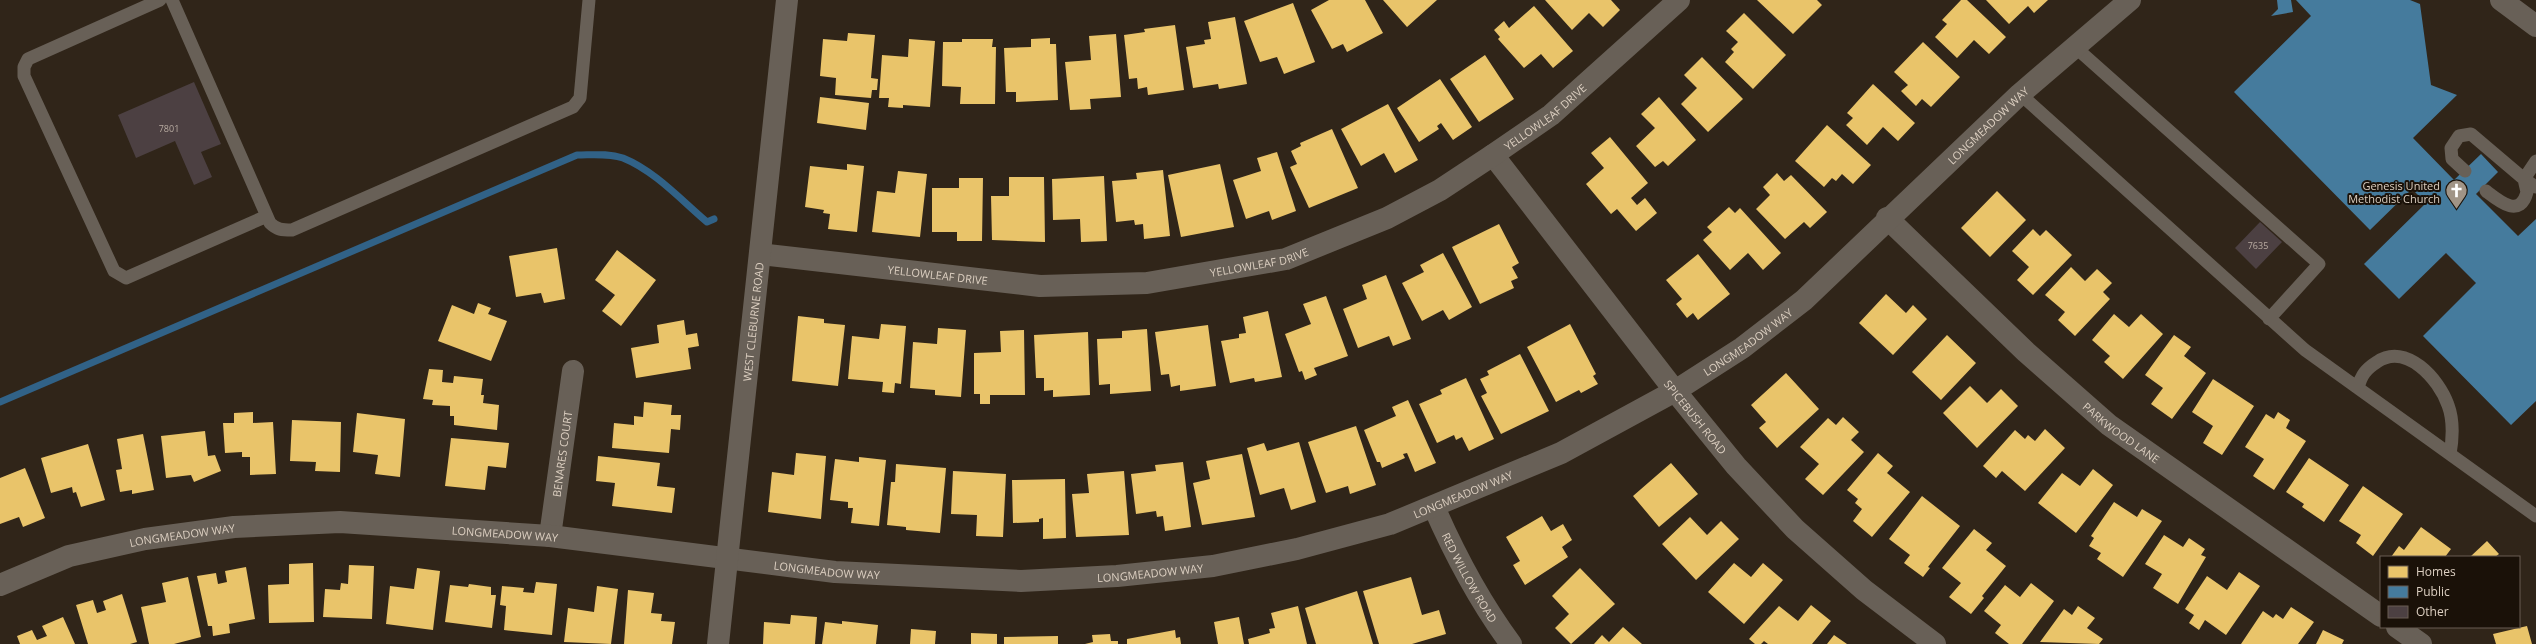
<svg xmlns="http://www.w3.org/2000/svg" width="2536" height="644" font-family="'Open Sans',sans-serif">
  <rect width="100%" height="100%" fill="#302519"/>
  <!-- homes -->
  <path fill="#e9c46a" d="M1329 0H1365L1383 33 1347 52 1343 44 1332 49 1311 10Z
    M1383 0H1437L1407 27Z
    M1545 0H1611L1620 10 1603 27 1589 13 1572 30Z
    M1757 0H1817L1822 5 1793 34Z
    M1961 0H1967L2006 37 1989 54 1974 40 1957 58 1935 37 1947 24 1942 20Z
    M1986 0H2048L2034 13 2028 6 2009 24Z
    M1293 3 1315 62 1284 74 1277 57 1260 62 1244 21Z
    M1534 6 1573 51 1553 68 1541 54 1524 68 1498 39 1500 37 1494 30 1504 21 1509 28Z
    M1744 13 1786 55 1753 89 1725 62 1734 52 1731 49 1738 42 1726 31Z
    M1235 17 1247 84 1219 89 1218 84 1193 88 1186 47 1205 44 1204 40 1211 39 1208 22Z
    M1175 25 1184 90 1148 95 1147 87 1138 89 1137 78 1129 79 1124 35 1145 32 1144 29Z
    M848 33 875 35 871 78 878 79 877 90H872L871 98 835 95 836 78 820 76 823 39 847 41Z
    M1116 34 1121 97 1090 99 1091 109 1070 110 1065 62 1091 60 1089 36Z
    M1050 38V44H1056L1058 100 1016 102V92H1006L1004 48 1031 47V39Z
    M909 39 935 41 930 107 903 105V108L888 107 889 98H879L882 55 908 57Z
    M962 39H993L992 47H996L995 104H960L961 87 942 86 943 42H962Z
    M1923 42 1960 77 1931 107 1922 99 1916 106 1901 91 1908 85 1894 72Z
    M1485 55 1514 99 1479 122 1450 79Z
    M1702 57 1743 99 1708 132 1681 104 1697 88 1684 75Z
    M1440 79 1472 127 1453 140 1441 123 1437 126 1439 129 1419 142 1397 108Z
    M1873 84 1915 123 1898 141 1883 127 1867 145 1846 125 1853 118 1847 113Z
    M820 97 869 103 866 130 817 123Z
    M1659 97 1696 140 1668 166 1663 161 1655 167 1636 146 1655 128 1641 114Z
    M1388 104 1418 160 1395 173 1384 153 1361 166 1341 129Z
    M1827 125 1871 165 1853 184 1842 174 1836 181 1832 178 1824 187 1795 161Z
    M1332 129 1358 188 1309 208 1290 167 1297 164 1291 151 1301 146 1300 143Z
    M1610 137 1648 183 1631 198 1637 205 1645 198 1657 213 1636 231 1617 209 1611 214 1586 184 1604 168 1591 153Z
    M1277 152 1296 211 1272 220 1269 211 1246 219 1233 180 1261 171 1257 158Z
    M847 164 864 166 857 232 828 229 830 214 823 213 824 210 805 207 810 166 847 170Z
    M1220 164 1234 227 1181 237 1168 175Z
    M1163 170 1170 236 1144 239 1143 224 1135 225 1134 220 1116 222 1112 181 1137 179 1136 173Z
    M898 171 927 174 920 237 872 232 877 191 895 193Z
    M1777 173 1784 181 1791 175 1827 212 1810 228 1804 222 1785 239 1756 209 1770 195 1763 187Z
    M1104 176 1107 241 1081 242 1080 219 1053 220 1052 179Z
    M1009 177H1044L1045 242 992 240 991 196H1009Z
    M959 178H983L982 241H957V232H932V188H959Z
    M1997 191 2026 220 1990 257 1961 228Z
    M1729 207 1735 213 1740 208 1781 253 1763 270 1748 253 1730 270 1703 240 1712 232 1707 227Z
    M1499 224 1519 263 1512 267 1518 278 1511 281 1514 288 1480 304 1452 247Z
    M2033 229 2040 236 2046 230 2072 255 2033 295 2017 280 2029 267 2012 251Z
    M557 248 565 299 544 303 541 293 516 297 509 256Z
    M617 250 656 280 621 326 602 311 615 295 595 280Z
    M1443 253 1472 307 1449 320 1443 310 1422 321 1402 283 1424 272 1420 265Z
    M1698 254 1730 294 1698 320 1693 313 1687 318 1676 304 1682 299 1666 280Z
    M2071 267 2085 281 2097 269 2112 283 2103 292 2110 299 2075 336 2058 320 2065 312 2045 295Z
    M1386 275 1411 339 1393 346 1389 336 1358 348 1343 309 1367 299 1362 285Z
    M1886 294 1906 313 1913 305 1927 319 1893 355 1859 323Z
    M1326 296 1348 356 1314 368 1317 375 1305 380 1302 371 1299 372 1285 334 1311 324 1303 304Z
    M478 303 491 308 488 314 507 321 491 361 438 341 452 305 474 314Z
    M1268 311 1282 377 1255 382 1254 378 1230 383 1221 341 1239 338V334L1246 333 1243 317Z
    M2114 314 2129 327 2141 314 2163 334 2123 379 2104 362 2110 356 2092 340Z
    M798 316 824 319V323L845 325 838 386 792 381Z
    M684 320 686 335 697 333 699 346 688 348 691 369 636 378 631 348 659 343 657 325Z
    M881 324 906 326 901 384 895 383 894 393 882 392 883 382 848 379 852 336 879 339Z
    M1570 324 1596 374 1593 376 1598 384 1581 393 1579 390 1556 402 1527 347Z
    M1208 325 1216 386 1180 391V385L1171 387 1169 374 1161 375 1155 332Z
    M938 328 966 330 961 397 935 395V390L910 388 913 342 937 344Z
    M1147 329 1151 391 1110 394V384L1099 385 1097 339 1122 338V331Z
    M1024 330 1025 395H990V404H980V394H974V353L1001 352 1000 331Z
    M1088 332 1090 395 1053 397V390L1044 391V378H1036L1034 335Z
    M1947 335 1976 363 1941 400 1912 372Z
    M2174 335 2191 347 2184 356 2206 373 2172 419 2151 404 2163 388 2145 375Z
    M1520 354 1549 411 1501 434 1481 396 1487 393 1480 379 1489 375 1487 371Z
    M429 369 443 370 442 382 453 383 454 376 483 379 481 395H484L483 403 499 405 497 430 454 425V416H450V406L432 405 433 400 423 399Z
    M1786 373 1819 409 1777 448 1759 428 1766 422 1751 405Z
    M1466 378 1494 439 1469 451 1462 437 1456 440 1454 435 1437 443 1419 404 1442 394 1440 390Z
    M2213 379 2254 406 2222 455 2203 443 2213 426 2192 412Z
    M1970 386 1987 403 2001 389 2018 406 1977 448 1943 413Z
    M1408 400 1436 463 1415 472 1407 453 1403 454 1405 458 1382 468 1380 462H1377L1364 430 1396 416 1392 407Z
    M644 402 672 405 671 415H681L680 430 671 429 669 453 612 448 614 423 634 425V416L643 417Z
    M253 412V423L273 422 276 474 250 475V457H242V452L225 453 223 423H234V413Z
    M2278 412 2290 420 2286 428 2306 441 2274 490 2253 476 2264 459 2245 447 2266 414 2274 419Z
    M357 413 405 419 400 477 375 474 378 455 353 452Z
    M1843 417 1859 432 1851 440 1864 452 1823 495 1805 479 1819 464 1800 447 1828 418 1836 425Z
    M292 420 341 422 340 472 315 471 316 462 290 461Z
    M1356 426 1376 485 1350 494 1348 486 1326 493 1308 442Z
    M2045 429 2065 448 2025 491 2002 471 1996 478 1983 466 2015 430 2025 439 2028 435 2035 441Z
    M205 431 208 456 215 455 221 471 194 482 191 475 166 478 161 436Z
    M143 434 154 490 132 494V490L120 492 116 470 122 469 117 439Z
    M451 438 509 443 506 468 488 466 485 490 445 486Z
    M1299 442 1316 502 1291 510 1284 488 1260 495 1247 448 1264 443 1267 451Z
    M88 444 105 500 81 507 76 492 73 493 72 487 51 493 41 458Z
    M796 453 826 456 821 519 768 512 772 472 794 475Z
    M1878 453 1893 466 1887 473 1910 492 1872 537 1853 521 1862 509 1855 503 1858 499 1847 490Z
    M1242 454 1255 517 1202 525 1193 483 1210 479 1206 461Z
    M598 456 660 463 657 486 675 488 672 513 612 506 615 483 596 481Z
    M859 457 886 460 879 526 851 523 853 508H848V502L830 500 835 459 859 462Z
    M2309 458 2349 485 2324 522 2302 507 2304 504 2286 492Z
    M1183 462 1191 527 1165 531 1163 516 1157 517 1156 511 1136 514 1131 474 1156 471 1155 465Z
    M1671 463 1698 494 1659 527 1633 496Z
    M896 464 946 468 940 533 906 530V527L887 525 891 482H895Z
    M25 468 45 518 23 527 19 517 0 524V478Z
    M2093 469 2113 485 2076 533 2038 503 2062 473 2080 486Z
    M953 471 1006 474 1003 537 976 536 977 515 951 514Z
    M1124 471 1129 535 1076 537 1072 494 1089 493 1087 474Z
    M1065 479 1066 538 1043 539V518L1039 519V522L1013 523 1012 480Z
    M2363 486 2403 514 2373 556 2356 543 2361 535 2339 521Z
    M1922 496 1960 526 1928 567 1930 568 1923 577 1904 563 1910 555 1889 539Z
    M2114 502 2137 517 2142 509 2162 521 2123 577 2097 559 2101 553 2089 546 2094 538 2091 536Z
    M1542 516 1551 531 1563 524 1572 540 1562 547 1568 557 1525 585 1513 565 1520 561 1506 537Z
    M1690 517 1707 535 1721 521 1739 539 1696 580 1662 544Z
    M2421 527 2451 549 2445 557H2391L2399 546 2404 550Z
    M1974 529 1992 543 1986 550 2006 566 1982 596 1984 598 1971 614 1949 597 1961 583 1942 568Z
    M2164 535 2183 547 2189 538 2205 549 2201 555 2206 557 2178 604 2153 588 2162 574 2145 564Z
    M2487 541 2499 554 2495 557H2470Z
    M313 563 314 622 269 623 268 585 289 584V564Z
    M1734 563 1751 577 1763 563 1783 580 1744 624 1708 592Z
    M349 565 374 566 372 619 323 617 325 589 340 590 341 583 348 584Z
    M246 567 255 619 229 624 230 633 213 636 212 626H208L197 576 216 573 218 584 227 582 225 571Z
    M417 568 440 571 433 630 386 624 390 586 414 589Z
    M1580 568 1615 604 1571 644 1555 628 1569 614 1552 596Z
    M2239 572 2260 586 2226 635 2205 620 2199 630 2189 623 2194 615 2185 609 2207 576 2227 590Z
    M188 577 201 637 174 644H149L141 607 166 602 162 583Z
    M1411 577 1422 615 1439 610 1446 634 1412 644H1379L1363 591Z
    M536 582 557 584 552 635 504 630 506 606 500 605 502 586 524 588 523 592 534 593Z
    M2031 583 2054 601 2022 644H2009L1995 633 2001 625 1984 611 2005 585 2020 597Z
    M469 584 491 587V595H496L492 628 445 622 450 585 468 587Z
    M597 586 618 589 611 644 564 642 568 608 594 612Z
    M628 590 654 593 651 613 662 614 661 621 675 622 672 644H624Z
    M1357 591 1373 644H1316L1305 608Z
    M122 594 137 642 130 644H88L76 605 93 600 97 613 106 610 103 601Z
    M1811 605 1831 621 1812 644H1768L1764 641 1761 644H1755L1749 639 1779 606 1798 621Z
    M1298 606 1307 644H1249L1248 639 1270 633 1269 629 1275 628 1271 613Z
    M2078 606 2095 618 2087 628 2103 639 2099 644 2040 642 2064 609 2072 615Z
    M2291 607 2314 622 2298 644H2241L2263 611 2273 618 2276 614 2283 619Z
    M791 615 817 617 815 644H763L764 622 790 624Z
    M63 617 75 644H20L17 636 32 630 37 640 47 636 42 626Z
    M1239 617 1244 644H1218L1214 622Z
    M842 621 878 625 876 644H822L825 622 842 624Z
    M2527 626 2532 644H2496L2493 634Z
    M1623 627 1642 644H1594L1602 635 1609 642Z
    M911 629 936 631 935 644H910Z
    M1175 630 1176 638 1180 637 1181 644H1127V639Z
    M2323 630 2344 640 2342 644H2316Z
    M971 633 997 634V644H971Z
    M1110 634 1111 641H1118V644H1085L1093 642 1092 635Z
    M1834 635 1847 644H1827Z
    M1058 636V644H1004V637Z"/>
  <!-- public -->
  <path fill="#457b9d" d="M2277 0H2291L2293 12 2271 16 2278 9Z
    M2296 0H2410L2420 4 2431 85 2457 95 2413 138 2454 180 2481 154 2498 172 2476 194 2518 236 2536 219V401L2511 425 2423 336 2476 283 2446 253 2399 299 2364 264 2426 203 2412 189 2370 230 2234 92 2311 16Z"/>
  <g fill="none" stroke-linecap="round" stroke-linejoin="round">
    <!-- stream -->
    <path stroke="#316287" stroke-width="7" d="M0 402 577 155C592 155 608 153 623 158 655 171 681 200 707 222L714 219"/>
  </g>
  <!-- building -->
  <path fill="#4c4042" d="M194 82 221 144 201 152 212 177 194 185 175 141 136 158 118 115Z
    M2260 222 2282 242 2256 269 2235 248Z"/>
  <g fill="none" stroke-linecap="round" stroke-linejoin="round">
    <!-- lane -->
    <path stroke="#686057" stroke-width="13" d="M160 0 28 59 24 67V76L114 271 126 278 267 216
      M172 0 270 223C277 230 282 230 292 230L573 107 580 98 589 0
      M2075 47 2319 264 2269 319
      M2020 94 2305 350 2536 516
      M2465 171 2452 159 2451 148 2459 136 2471 134 2524 179 2536 187
      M2486 191C2499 201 2520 219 2527 192L2524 179 2536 161
      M2358 388C2361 375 2366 369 2377 362 2406 342 2439 379 2448 405 2454 421 2453 437 2450 454"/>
    <!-- street -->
    <g stroke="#686057" stroke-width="22">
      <path id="s1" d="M1493 155 1675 391 1736 466 1795 529 1864 590 1935 644"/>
      <path id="s2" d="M1887 218 2026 352 2109 425 2381 616"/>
      <path id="s3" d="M760 254 1040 286 1147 283 1286 259 1387 218 1440 190 1493 155 1551 115 1679 0"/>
      <path id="s4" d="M1434 507C1455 555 1480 602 1511 644"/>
      <path id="s5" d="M550 536 573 371"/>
      <path id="s6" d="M0 585 69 556 145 539 234 527 340 522 550 536 835 572 1021 581 1117 576 1213 566 1297 549 1390 524 1561 453 1675 391 1742 348 1804 300 2020 94 2130 0"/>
      <path d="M2397 627 2421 644"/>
    </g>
    <!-- secondary -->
    <g stroke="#686057" stroke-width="22">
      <path d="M2501 0 2536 26"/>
      <path id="s7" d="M718 644 787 0"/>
    </g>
  </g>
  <!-- icons -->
  <defs>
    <symbol id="church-pin" viewBox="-11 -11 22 30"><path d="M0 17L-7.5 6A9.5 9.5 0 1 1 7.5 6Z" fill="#a09486" stroke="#1a1108"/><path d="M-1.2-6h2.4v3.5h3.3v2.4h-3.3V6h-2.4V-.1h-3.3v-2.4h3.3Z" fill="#fff"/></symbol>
  </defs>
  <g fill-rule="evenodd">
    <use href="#church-pin" x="2444" y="178" width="25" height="34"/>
  </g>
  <g text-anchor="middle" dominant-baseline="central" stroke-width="4" stroke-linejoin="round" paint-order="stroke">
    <!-- number labels -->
    <g font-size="9" fill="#b8aba1">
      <text x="169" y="128">7801</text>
      <text x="2258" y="245">7635</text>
    </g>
    <!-- street labels -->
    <g font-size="11" fill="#dccfc1" stroke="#1a1108">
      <text stroke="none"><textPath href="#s3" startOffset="827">YELLOWLEAF DRIVE</textPath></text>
      <text stroke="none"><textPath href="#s6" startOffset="2134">LONGMEADOW WAY</textPath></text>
      <text stroke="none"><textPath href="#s3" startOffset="503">YELLOWLEAF DRIVE</textPath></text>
      <text stroke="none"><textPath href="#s3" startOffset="179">YELLOWLEAF DRIVE</textPath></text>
      <text stroke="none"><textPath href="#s7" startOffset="324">WEST CLEBURNE ROAD</textPath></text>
      <text stroke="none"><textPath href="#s6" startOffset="1810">LONGMEADOW WAY</textPath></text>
      <text stroke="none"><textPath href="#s1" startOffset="331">SPICEBUSH ROAD</textPath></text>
      <text stroke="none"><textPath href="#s2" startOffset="318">PARKWOOD LANE</textPath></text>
      <text stroke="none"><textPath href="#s5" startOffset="83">BENARES COURT</textPath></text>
      <text stroke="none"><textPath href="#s6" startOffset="1486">LONGMEADOW WAY</textPath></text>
      <text stroke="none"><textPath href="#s6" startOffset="514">LONGMEADOW WAY</textPath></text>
      <text stroke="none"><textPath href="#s6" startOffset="190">LONGMEADOW WAY</textPath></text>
      <text stroke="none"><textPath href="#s6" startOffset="838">LONGMEADOW WAY</textPath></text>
      <text stroke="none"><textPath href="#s6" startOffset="1162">LONGMEADOW WAY</textPath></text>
      <text stroke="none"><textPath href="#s4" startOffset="79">RED WILLOW ROAD</textPath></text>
    </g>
    <!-- poi labels -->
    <g font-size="11" fill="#dccfc1" stroke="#1a1108" text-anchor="end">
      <text x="2440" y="185">Genesis United<tspan x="2440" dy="13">Methodist Church</tspan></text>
    </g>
  </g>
  <!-- legend -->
  <rect x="2380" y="556" width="140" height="72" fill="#1a1108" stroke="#685d52"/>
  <rect x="2388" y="566" width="20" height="12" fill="#e9c46a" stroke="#685d52"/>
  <text x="2416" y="576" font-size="12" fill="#dccfc1">Homes</text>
  <rect x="2388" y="586" width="20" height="12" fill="#457b9d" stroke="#685d52"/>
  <text x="2416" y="596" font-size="12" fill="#dccfc1">Public</text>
  <rect x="2388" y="606" width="20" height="12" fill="#4c4042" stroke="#685d52"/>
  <text x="2416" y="616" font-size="12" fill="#dccfc1">Other</text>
</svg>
